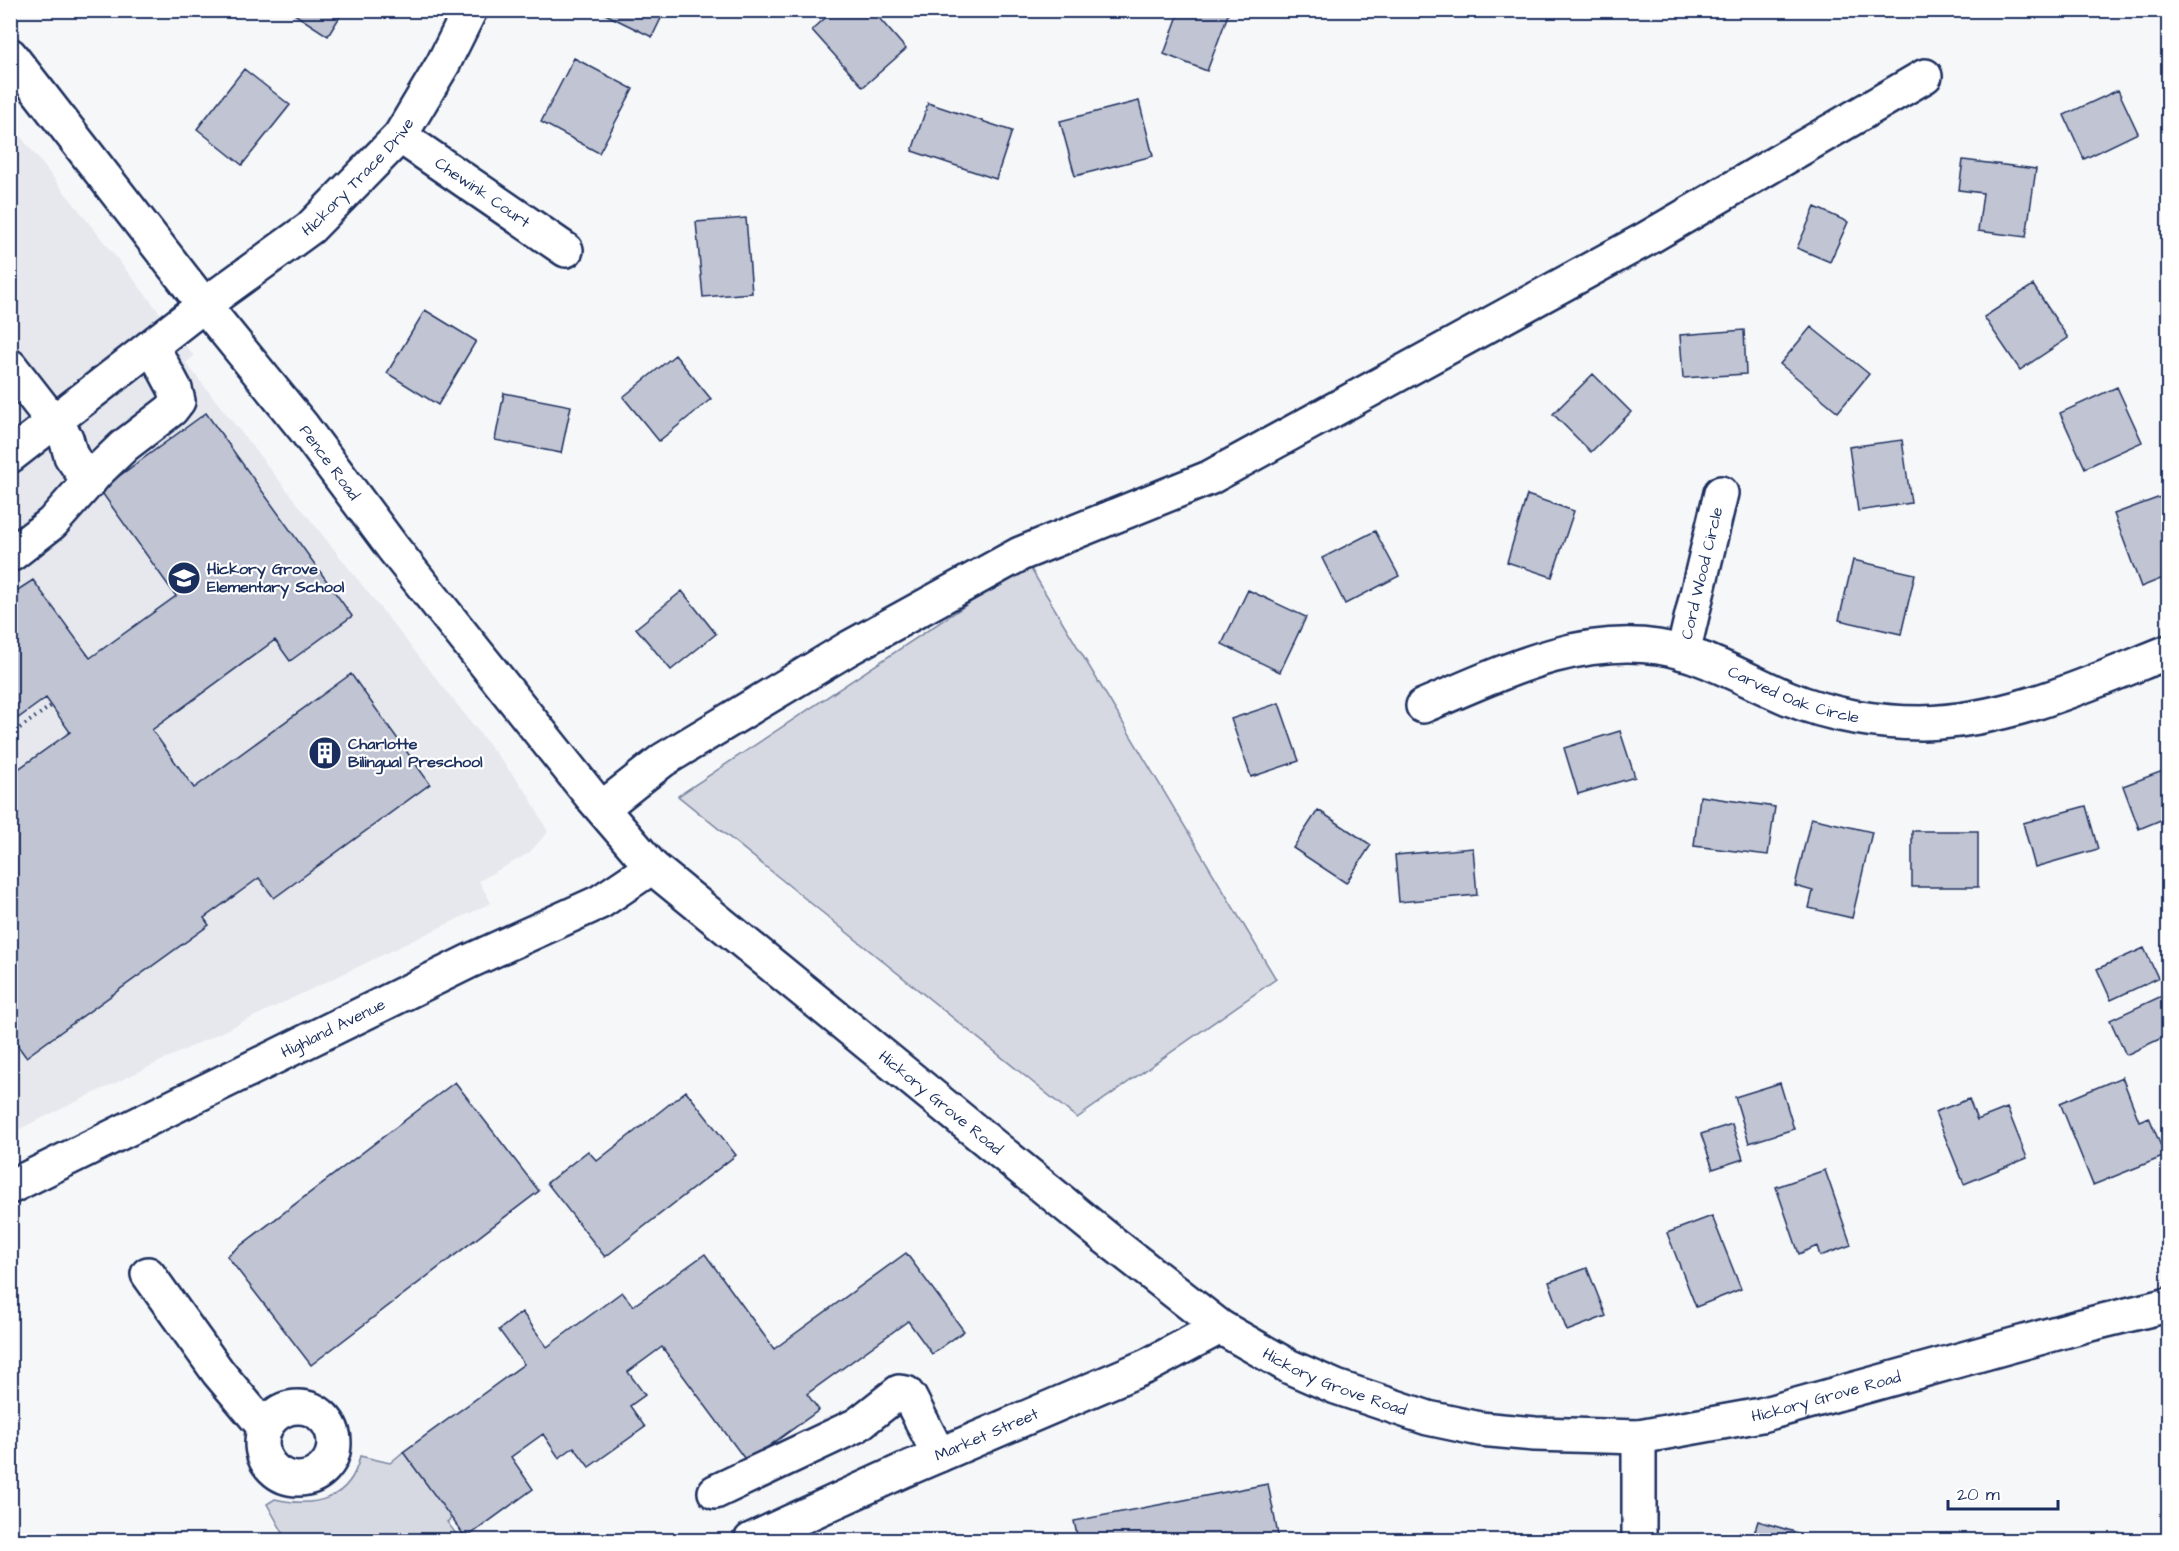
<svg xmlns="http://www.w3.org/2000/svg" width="2179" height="1551" font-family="'Architects Daughter',sans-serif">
  <rect width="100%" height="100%" fill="#f6f7f9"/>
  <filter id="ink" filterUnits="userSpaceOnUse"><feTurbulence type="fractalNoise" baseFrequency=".0167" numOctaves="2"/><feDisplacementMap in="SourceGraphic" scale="12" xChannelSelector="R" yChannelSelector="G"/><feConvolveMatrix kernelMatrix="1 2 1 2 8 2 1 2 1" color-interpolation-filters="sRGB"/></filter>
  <g filter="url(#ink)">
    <!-- built -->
    <path fill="#e6e8ee" d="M10 123 194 356 186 363 528 794 548 832 529 853 479 881 491 903 11 1133Z"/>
    <!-- green -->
    <path fill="#d6d9e2" stroke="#7884a0" stroke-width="1.5" d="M1028 564 1276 979 1077 1118 678 796Z
      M403 1452 452 1518 447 1522 460 1539 287 1540 267 1504 275 1499C314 1508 351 1500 360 1456L390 1463Z"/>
    <!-- building -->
    <path fill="#c0c4d3" stroke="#1b2f5e" stroke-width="1.5" d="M288 10H344L328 36Z
      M604 10H665L652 37 603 13Z
      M834 10H872L906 49 863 87 812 30Z
      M1180 10 1229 12 1207 71 1164 54Z
      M574 58 633 89 599 153 541 122Z
      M244 69 290 105 242 165 197 129Z
      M2118 90 2138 133 2084 159 2064 115Z
      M1139 101 1153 156 1075 176 1060 121Z
      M928 103 1012 131 996 179 912 151Z
      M1963 160 2036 169 2026 237 1978 231 1983 193 1959 190Z
      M1815 207 1848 222 1830 262 1797 248Z
      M746 218 752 293 703 297 696 222Z
      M2033 285 2068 338 2020 370 1984 317Z
      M425 310 476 341 438 405 387 373Z
      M1811 327 1869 374 1838 412 1780 364Z
      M1744 330 1746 374 1683 378 1680 335Z
      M675 355 711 399 659 441 623 397Z
      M1593 374 1631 412 1591 452 1553 414Z
      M2117 387 2142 442 2085 468 2060 413Z
      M504 393 571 406 561 453 495 440Z
      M206 413 352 616 290 661 275 640 152 730 194 788 351 674 430 784 274 898 259 878 204 918 209 925 26 1057 10 1035V775L70 732 46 698 10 724V595L33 580 90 658 176 596 100 490Z
      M1902 440 1911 503 1858 511 1849 447Z
      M1527 495 1574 511 1552 577 1507 562Z
      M2163 496 2168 512V576L2141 587 2114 514Z
      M1375 531 1399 576 1345 604 1322 558Z
      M1853 560 1915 574 1901 634 1839 620Z
      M1248 590 1306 617 1280 672 1222 644Z
      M682 591 716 634 671 670 636 628Z
      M1279 703 1299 761 1251 777 1231 719Z
      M1620 731 1635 777 1578 794 1564 748Z
      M2168 769V817L2139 829 2123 786Z
      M1700 796 1775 807 1768 855 1694 846Z
      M2086 806 2098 849 2035 867 2023 823Z
      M1318 810 1371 845 1346 883 1293 848Z
      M1811 818 1872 832 1852 918 1809 908 1813 891 1795 886Z
      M1912 831H1978V887H1912Z
      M1473 848 1477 895 1399 902 1395 855Z
      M2144 948 2158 978 2111 1000 2097 969Z
      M2166 994 2168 999V1035L2126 1055 2110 1020Z
      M2122 1077 2139 1121 2149 1117 2165 1156 2093 1185 2060 1103Z
      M455 1082 539 1191 311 1365 227 1256Z
      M1780 1083 1794 1129 1749 1143 1735 1097Z
      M686 1091 736 1155 605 1257 547 1183 588 1151 597 1161Z
      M1969 1099 1977 1120 2007 1108 2027 1158 1964 1184 1935 1112Z
      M1732 1124 1743 1159 1713 1169 1701 1134Z
      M1825 1170 1851 1245 1820 1256 1817 1246 1799 1254 1776 1187Z
      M1712 1216 1741 1289 1696 1307 1667 1233Z
      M906 1253 964 1331 932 1354 908 1321 807 1394 819 1410 747 1462 662 1347 628 1372 645 1395 630 1406 645 1427 589 1467 574 1447 559 1458 543 1434 511 1457 533 1489 466 1538 403 1452 524 1364 499 1330 522 1312 547 1347 622 1292 633 1306 705 1254 774 1349Z
      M1587 1268 1606 1316 1567 1331 1549 1282Z
      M1268 1484 1279 1540H1078L1074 1521Z
      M1758 1521 1822 1540H1752Z"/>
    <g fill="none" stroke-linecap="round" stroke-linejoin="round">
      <defs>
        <g id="minor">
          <path id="s1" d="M10 55 204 305 303 427 393 548 591 796 652 867 1105 1237 1220 1327 1290 1367 1336 1387 1428 1418 1480 1429 1535 1434 1639 1437 1761 1415 2082 1326 2168 1305"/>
          <path id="s2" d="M400 136 566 250"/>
          <path d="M10 366 66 438 71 456 89 482"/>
          <path id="s3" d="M10 456 204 305 310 228 400 136 443 64 470 10"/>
          <path d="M12 554 52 523 99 470 124 446 171 410 178 401 175 389 152 346"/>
          <path id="s4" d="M1683 653 1721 493"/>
          <path id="s5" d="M1423 706C1498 675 1574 635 1658 647 1704 654 1745 680 1788 698 1829 715 1878 723 1921 723 2010 721 2088 684 2168 652"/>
          <path d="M602 808 663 760 849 648 1020 554 1209 478 1646 239 1925 76"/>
          <path id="s6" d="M10 1187 470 961 600 902 652 867"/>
          <path d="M148 1274 218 1372 265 1428"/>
          <circle cx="298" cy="1443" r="36"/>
          <path d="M1639 1437V1540"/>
          <path d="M715 1492 857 1425 899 1392 906 1393 910 1398 939 1455"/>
          <path id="s7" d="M751 1540 904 1470 1147 1366 1220 1327"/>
        </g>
      </defs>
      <!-- minor casing -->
      <use href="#minor" stroke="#1b2f5e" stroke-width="38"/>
      <!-- path -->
      <path stroke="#1b2f5e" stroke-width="4" stroke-dasharray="1.5 4.5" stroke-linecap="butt" d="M10 735 51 706"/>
      <!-- minor -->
      <use href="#minor" stroke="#fff" stroke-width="33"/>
    </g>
  </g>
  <!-- icons -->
  <defs>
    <symbol id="school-disc" viewBox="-11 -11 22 22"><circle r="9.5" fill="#1b2f5e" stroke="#fff"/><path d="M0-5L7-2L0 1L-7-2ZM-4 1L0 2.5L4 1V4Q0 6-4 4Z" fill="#fff"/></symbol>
    <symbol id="building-disc" viewBox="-11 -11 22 22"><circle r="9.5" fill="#1b2f5e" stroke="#fff"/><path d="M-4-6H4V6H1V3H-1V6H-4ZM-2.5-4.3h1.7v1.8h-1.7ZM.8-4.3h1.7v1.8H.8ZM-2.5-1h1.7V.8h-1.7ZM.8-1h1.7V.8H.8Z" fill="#fff"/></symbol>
  </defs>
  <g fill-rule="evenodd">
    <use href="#school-disc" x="165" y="559" width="38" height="38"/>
    <use href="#building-disc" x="306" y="734" width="38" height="38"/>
  </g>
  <g text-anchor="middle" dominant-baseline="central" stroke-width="4.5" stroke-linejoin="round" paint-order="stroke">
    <!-- street labels -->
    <g font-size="16" fill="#1b2f5e" stroke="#fff">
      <text stroke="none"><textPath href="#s3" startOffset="447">Hickory Trace Drive</textPath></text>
      <text stroke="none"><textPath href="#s2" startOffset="100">Chewink Court</textPath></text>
      <text stroke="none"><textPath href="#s1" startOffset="518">Pence Road</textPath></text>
      <text stroke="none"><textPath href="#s4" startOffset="82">Cord Wood Circle</textPath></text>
      <text stroke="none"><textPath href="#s5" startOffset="390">Carved Oak Circle</textPath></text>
      <text stroke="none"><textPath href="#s6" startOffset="360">Highland Avenue</textPath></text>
      <text stroke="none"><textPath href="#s1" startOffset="1408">Hickory Grove Road</textPath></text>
      <text stroke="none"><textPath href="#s1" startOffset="1894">Hickory Grove Road</textPath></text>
      <text stroke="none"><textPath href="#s1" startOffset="2398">Hickory Grove Road</textPath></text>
      <text stroke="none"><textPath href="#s7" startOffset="258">Market Street</textPath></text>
    </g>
    <!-- poi labels -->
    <g font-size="16" font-weight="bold" fill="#1b2f5e" stroke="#fff" text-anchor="start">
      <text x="207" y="569">Hickory Grove<tspan x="207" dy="18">Elementary School</tspan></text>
      <text x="348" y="744">Charlotte<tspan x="348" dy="18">Bilingual Preschool</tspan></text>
    </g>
  </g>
  <!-- margin -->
  <rect width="2179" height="1551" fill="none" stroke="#fff" stroke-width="36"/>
  <rect x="18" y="18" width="2143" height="1515" fill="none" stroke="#1b2f5e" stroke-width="2" filter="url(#ink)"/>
  <!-- scale -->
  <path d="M1948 1500v9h110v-9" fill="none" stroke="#1b2f5e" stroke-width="3"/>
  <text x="1957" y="1500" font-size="18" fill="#1b2f5e" stroke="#ffffff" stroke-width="4.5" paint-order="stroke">20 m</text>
</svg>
